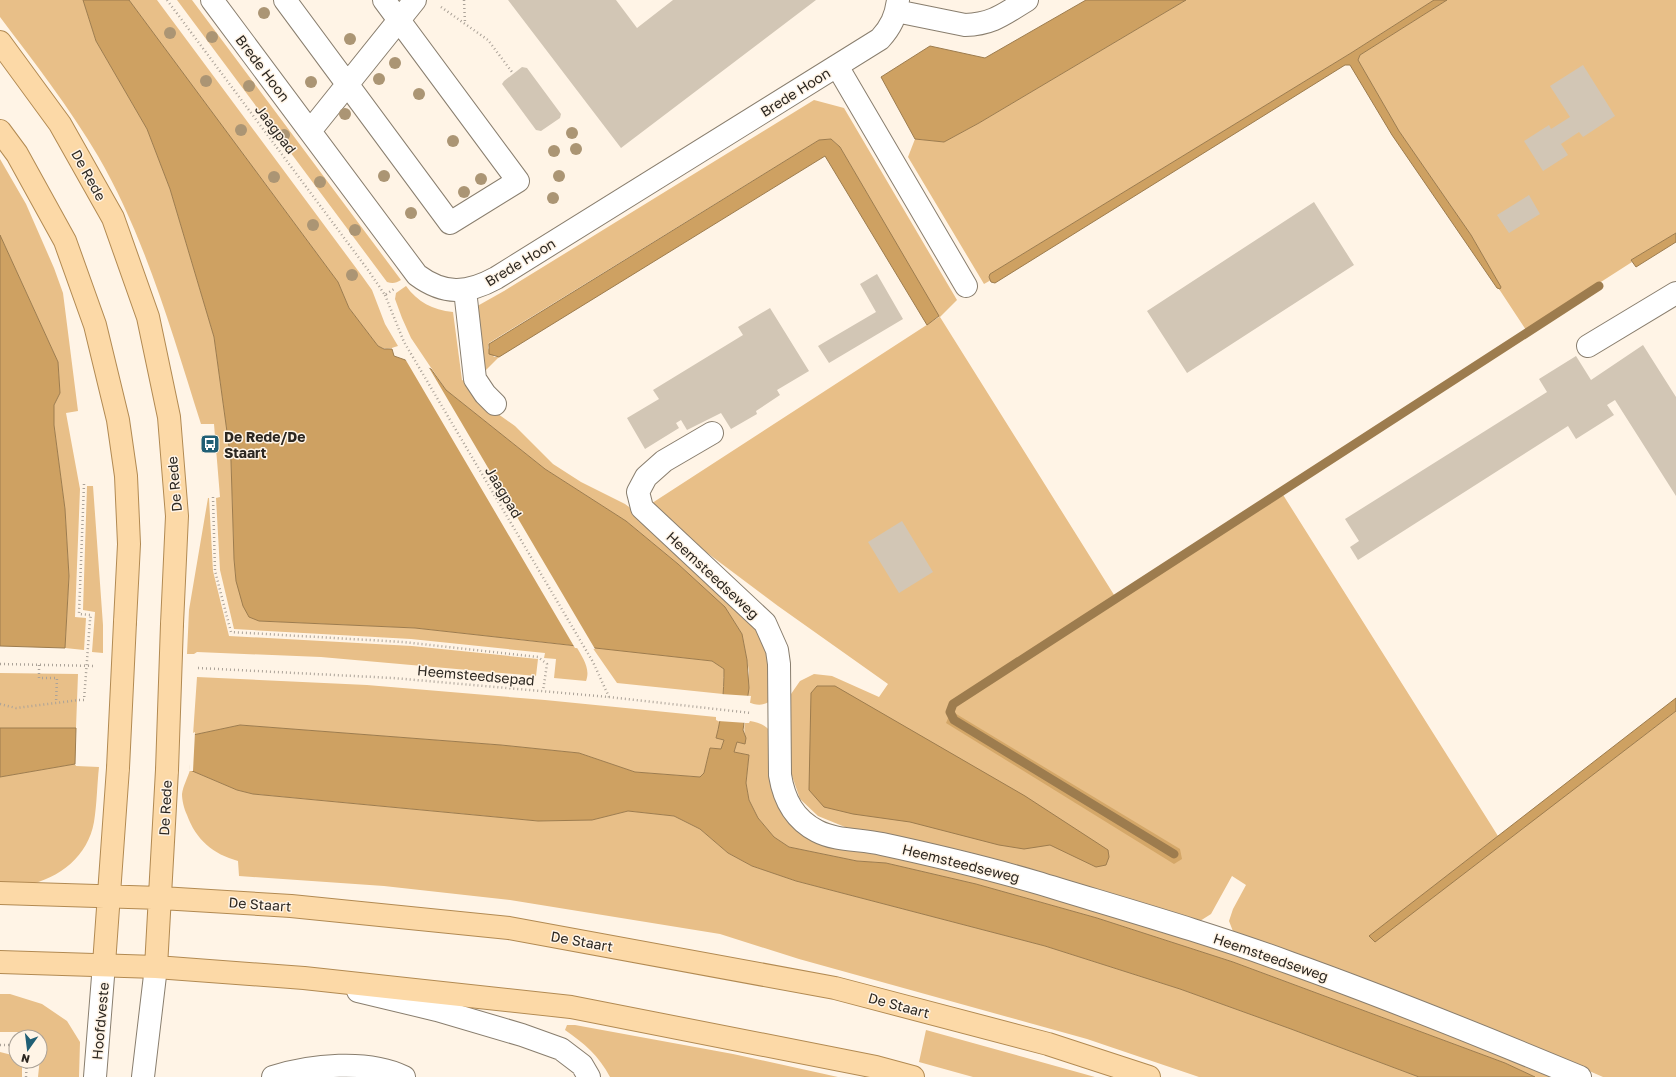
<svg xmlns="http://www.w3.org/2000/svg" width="1676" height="1077" font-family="'Golos Text',sans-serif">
  <rect width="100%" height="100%" fill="#fff4e6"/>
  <!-- green -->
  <path fill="#e8bf88" d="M0 0H83L96 41 147 129 170 189 214 337 231 461 234 559 236 581 259 621 415 628 576 646C582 657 591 668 586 681L554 678 556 659 544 658 545 653 411 639 234 629 220 570 216 498 220 497 214 424H201C172 333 146 239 98 156 69 107 34 62 0 17Z
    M129 0H157L362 276 372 290 385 324 398 346C389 349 386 350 378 346L349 308 338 282Z
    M177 0H192L401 280C396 283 393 284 387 282Z
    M1186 0H1434L1351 53 990 274 989 277 991 280 984 284 908 157 915 139 944 142 979 123Z
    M1447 0H1676V233L1631 260 1632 262 1526 330 1499 289 1501 287 1471 235 1399 131 1358 60 1360 55Z
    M814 100 844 108 957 300 940 317 1116 598 1280 490 1498 836 1370 936 1375 941 1676 711V1077H1603L1509 1036 1366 980 1234 934 1229 921 1233 909 1246 885 1232 876 1211 914 1200 921 928 844 845 827 818 816 800 799 790 770 791 694 800 681 814 674 832 676 879 697 888 684 778 606 646 507 939 317 840 147 831 139 819 140 489 343 488 348 494 357H499L481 375 472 309 504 291Z
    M0 159 26 204 54 268 63 293 78 411 66 413 80 489 75 617 86 618 84 650 65 648 69 576 65 509 54 425V405L60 393 58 362 0 235Z
    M406 286C418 302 432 310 453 312L462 380 470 384 484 404 515 426 553 464 581 482 625 504 640 515 758 625 770 656 769 702C762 706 755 705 748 702L749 671 742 634 725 607 678 564 626 521 545 469 446 390 411 338 402 318 395 299 396 293Z
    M87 486H93L103 625V653L92 652 95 612 83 610Z
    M208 498H209L213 571 229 636 412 646 538 659 536 676 321 657 197 652 194 654H187L189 610Z
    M592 647 712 661 724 669 723 694 617 683Z
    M0 673 78 674 76 728H0Z
    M197 677 367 685 545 700 716 717V720L720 722 716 738 724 740 721 749 710 748 704 773 700 777 635 772 579 753 501 745 240 725 193 735Z
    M750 721C759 723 766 724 771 733V777L773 795 785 817 1115 915 1348 993 1559 1077H1535L1505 1063 1233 962 1097 918 976 884 886 863 857 861 789 847 774 837 758 818 749 800 746 783 749 755 734 752 737 742 745 744C746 736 743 731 745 723H749Z
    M75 764 76 766 99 767C97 785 97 804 94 822 88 856 60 878 27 885 19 887 9 885 0 885V777Z
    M190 770 237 790 253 794 538 821 592 820 628 811 674 816 700 829 728 853 752 866 796 881 1045 946 1180 989 1291 1029 1419 1077H1199L1087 1039 799 959 720 934 510 900 384 886 239 876 238 861C213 854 196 840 187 815 184 809 182 800 182 794 183 786 188 777 190 770Z
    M0 994H10L42 1004 67 1021 80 1042 79 1077H38L42 1038 18 1032H0Z
    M567 1025H575L733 1054 838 1077H610C599 1056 584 1043 565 1030Z
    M926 1030 1095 1077H973L919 1062Z
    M0 1052 16 1056V1061H20L22 1065V1077H0Z"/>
  <!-- forest -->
  <path fill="#d4a768" d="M953 712 1180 849 1182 859 1174 864 946 723 949 716Z"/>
  <!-- water -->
  <path fill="#cea162" stroke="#9d7c4e" d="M83 0H129L338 282 349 308 378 346 384 349H392L394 356 431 369 446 390 545 469 626 521 678 564 725 607 742 634 747 660 749 688 743 730 746 738 745 744 737 742 734 752 749 755 746 783 749 800 758 818 774 837 789 847 857 861 886 863 976 884 1097 918 1233 962 1505 1063 1535 1077H1419L1291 1029 1180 989 1045 946 796 881 752 866 728 853 700 829 674 816 628 811 592 820 538 821 253 794 237 790 190 770 193 735 240 725 501 745 579 753 635 772 700 777 704 773 710 748 721 749 724 740 716 738C722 716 724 692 724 669L712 661 415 628 259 621 249 617 243 606 236 581 234 559 231 461 214 337 170 189 147 129 96 41Z
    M1086 0H1186L979 123 944 142 915 139 881 77 930 46 985 58Z
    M1434 0H1447L1360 55 1358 60 1399 131 1471 235 1501 287 1500 289 1497 288 1392 135 1350 65H1345L995 283 991 282 989 277 990 274 1351 53Z
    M831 139 840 147 939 316 927 325 825 156 499 357 489 354V344L819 140Z
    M1676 233V242L1636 267 1631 260Z
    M0 235 58 362 60 393 54 405V425L65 509 69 576 65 648 0 646Z
    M817 686H835L1025 796 1108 850 1109 857 1106 865 1096 867 1050 845 1024 849 999 845 910 822 853 814 824 807 809 790 811 693Z
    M1676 698V711L1375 942 1369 936Z
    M0 728H76L75 764 0 777Z"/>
  <!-- pier -->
  <path fill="#fff4e6" d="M404 357 428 366 595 649 575 648Z
    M721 694 751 696 747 723 718 721Z
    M195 732 193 771H189L191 734Z"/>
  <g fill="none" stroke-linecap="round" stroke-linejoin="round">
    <!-- stream -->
    <path stroke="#9d7c4e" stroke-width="9" d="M1174 854 954 720 950 712 953 704 1599 286"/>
  </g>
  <!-- building -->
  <path fill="#d2c6b5" d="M508 0H616L637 28 673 0H816L621 148Z
    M1583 65 1615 116 1583 137 1579 132 1561 144 1568 155 1543 171 1524 141 1549 125 1551 129 1570 117 1550 86Z
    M522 67 527 68 561 114 560 118 541 131 536 130 502 84 504 81Z
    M1529 195 1540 214 1509 233 1497 215Z
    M1314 202 1354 265 1187 373 1147 311Z
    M877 274 903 319 829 363 818 346 876 312 860 284Z
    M770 308 809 371 777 390 780 395 756 411 757 414 731 429 721 413 687 430 681 420 676 423 679 428 645 449 627 418 659 399 653 390 743 335 738 327Z
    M1643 345 1676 397V496L1615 400 1607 405 1614 415 1576 439 1568 426 1358 560 1350 547 1359 541 1345 519 1547 392 1539 379 1576 356 1591 380Z
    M902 521 933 572 899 593 868 542Z"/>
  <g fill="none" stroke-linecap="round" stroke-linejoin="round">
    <defs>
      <path id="minor" d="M212 0 417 275C444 295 467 294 496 278L880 39C891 27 896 16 898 0
        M285 0 450 223 518 181 384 0
        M896 11 965 25C993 24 1004 14 1027 0
        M837 66 966 286
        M310 131 415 0
        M465 290 475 379 485 394 495 404
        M1588 346 1676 293
        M712 433 664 461 646 477 638 492 642 508 765 623 777 650 779 664 780 775C784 800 794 819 817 831 836 841 861 839 882 844 933 855 984 867 1035 882 1120 908 1206 932 1290 963 1388 998 1484 1037 1580 1077
        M358 991 437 1010 522 1035 561 1049 582 1065 589 1077
        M95 1077 104 964
        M143 1077 156 967
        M273 1077C310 1065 368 1059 404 1077"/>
      <path id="major" d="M0 42 60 124 113 218 148 317 169 417 177 516 172 624
        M0 131 17 154 65 241 95 325 118 420 126 476 129 544 125 622
        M0 893 161 898 291 906 509 928 835 988 1048 1044 1149 1077
        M0 962 156 967 304 978 571 1007 876 1067 913 1077
        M104 964 118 768
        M156 967 167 770"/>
    </defs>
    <!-- minor casing -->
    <use href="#minor" stroke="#897e6e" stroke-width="24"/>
    <!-- major casing -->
    <use href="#major" stroke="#b28a52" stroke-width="24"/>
    <!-- path -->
    <path stroke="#aba298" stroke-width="2.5" stroke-dasharray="1 3" stroke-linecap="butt" d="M167 0 368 270 385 295 394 289
      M464 0 465 23
      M441 7 488 40 512 72
      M385 295 404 342 593 662 609 697
      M84 484 79 614 91 615 90 620
      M213 497 215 571 231 632 403 642 538 657 547 664 543 691
      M0 664 95 666
      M39 665V678H57L56 703
      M198 668 393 678 609 697 751 713
      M0 704 16 708 79 700
      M0 1045H16
      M26 1077 27 1061"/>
    <!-- minor -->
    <use href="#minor" stroke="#fff" stroke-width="22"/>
    <!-- major -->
    <use href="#major" stroke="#fcd9a7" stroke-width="22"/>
    <defs>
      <path id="major-bridge" d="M118 768 125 622
        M167 770 172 624"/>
    </defs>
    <!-- major-bridge casing -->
    <use href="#major-bridge" stroke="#b28a52" stroke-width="24" stroke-linecap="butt"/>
    <!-- path-bridge -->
    <path stroke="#aba298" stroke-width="2.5" stroke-dasharray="1 3" stroke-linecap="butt" d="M79 700H84L90 620"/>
    <!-- major-bridge -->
    <use href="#major-bridge" stroke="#fcd9a7" stroke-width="22"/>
  </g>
  <!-- trees -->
  <g fill="#ab9574">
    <circle cx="264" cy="13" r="6"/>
    <circle cx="170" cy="33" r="6"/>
    <circle cx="212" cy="37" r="6"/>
    <circle cx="350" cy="39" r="6"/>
    <circle cx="395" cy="63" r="6"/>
    <circle cx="379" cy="79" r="6"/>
    <circle cx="206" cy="81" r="6"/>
    <circle cx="311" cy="82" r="6"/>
    <circle cx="249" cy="86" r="6"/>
    <circle cx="419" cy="94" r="6"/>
    <circle cx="345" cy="114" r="6"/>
    <circle cx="241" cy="130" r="6"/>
    <circle cx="572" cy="133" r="6"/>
    <circle cx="284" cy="135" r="6"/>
    <circle cx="453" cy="141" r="6"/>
    <circle cx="576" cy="149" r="6"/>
    <circle cx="554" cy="151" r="6"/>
    <circle cx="384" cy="176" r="6"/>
    <circle cx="559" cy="176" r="6"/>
    <circle cx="274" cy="177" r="6"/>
    <circle cx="481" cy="179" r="6"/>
    <circle cx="320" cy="182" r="6"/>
    <circle cx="464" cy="192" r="6"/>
    <circle cx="553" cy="198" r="6"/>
    <circle cx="411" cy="213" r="6"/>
    <circle cx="313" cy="225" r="6"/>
    <circle cx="355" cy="230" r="6"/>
    <circle cx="352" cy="275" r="6"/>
  </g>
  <!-- icons -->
  <defs>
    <symbol id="bus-square" viewBox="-11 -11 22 22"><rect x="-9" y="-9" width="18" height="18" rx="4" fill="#205f75" stroke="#fff4e6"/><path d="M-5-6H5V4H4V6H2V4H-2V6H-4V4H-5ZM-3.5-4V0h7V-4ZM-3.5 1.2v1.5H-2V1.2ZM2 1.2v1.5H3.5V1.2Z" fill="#fff"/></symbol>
  </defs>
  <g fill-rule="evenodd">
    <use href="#bus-square" x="199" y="433" width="22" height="22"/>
  </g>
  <g text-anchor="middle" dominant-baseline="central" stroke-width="3" stroke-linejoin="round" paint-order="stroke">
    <!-- street labels -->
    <g font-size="14" fill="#2c2721" stroke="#fff4e6">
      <text transform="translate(263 68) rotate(53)">Brede Hoon</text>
      <text transform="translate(795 92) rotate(-32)">Brede Hoon</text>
      <text transform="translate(276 129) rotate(53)">Jaagpad</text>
      <text transform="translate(89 175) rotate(61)">De Rede</text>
      <text transform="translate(520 262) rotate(-31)">Brede Hoon</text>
      <text transform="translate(174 484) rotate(-95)">De Rede</text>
      <text transform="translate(504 492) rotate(59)">Jaagpad</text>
      <text transform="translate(713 575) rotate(43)">Heemsteedseweg</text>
      <text transform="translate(476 675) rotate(5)">Heemsteedsepad</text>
      <text transform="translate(165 808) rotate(-87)">De Rede</text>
      <text transform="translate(961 863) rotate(14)">Heemsteedseweg</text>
      <text transform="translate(260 904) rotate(4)">De Staart</text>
      <text transform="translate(582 941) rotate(10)">De Staart</text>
      <text transform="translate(1271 957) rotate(19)">Heemsteedseweg</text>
      <text transform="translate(899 1005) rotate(15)">De Staart</text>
      <text transform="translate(100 1021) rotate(-85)">Hoofdveste</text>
    </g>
    <!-- poi labels -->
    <g font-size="14" font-weight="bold" fill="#2c2721" stroke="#fff4e6" text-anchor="start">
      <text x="224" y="436">De Rede/De<tspan x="224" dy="16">Staart</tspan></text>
    </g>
  </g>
  <!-- north arrow -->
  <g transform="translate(28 1049) rotate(194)"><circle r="19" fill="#fff4e6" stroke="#aba297"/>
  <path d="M0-3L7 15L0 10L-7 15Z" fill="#205f75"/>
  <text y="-6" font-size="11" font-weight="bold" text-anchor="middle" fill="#2c2721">N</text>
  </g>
</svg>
